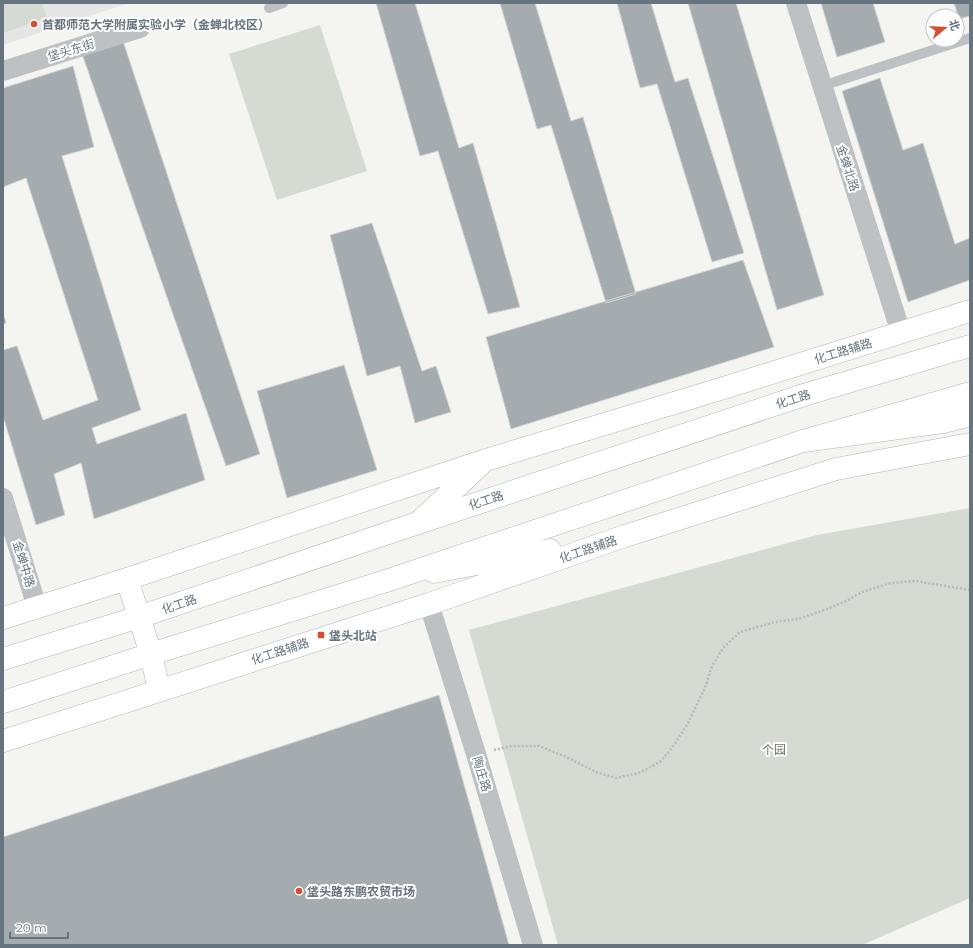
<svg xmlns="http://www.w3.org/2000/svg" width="973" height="948" font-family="Montserrat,'Noto Sans SC',sans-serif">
  <rect width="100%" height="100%" fill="#f4f4f0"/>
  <!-- built -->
  <path fill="#e4e5e4" d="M3 3H128L3 45Z"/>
  <!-- green -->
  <path fill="#d5dad2" d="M3 3H42L47 18 3 33Z
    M320 25 367 171 277 200 229 54Z
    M970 508V898L862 945H558L469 630 817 535Z"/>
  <!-- building -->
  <path fill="#a4acb0" stroke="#d5d5d3" d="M376 3H415L459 148 473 143 520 307 488 314 438 151 420 156Z
    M500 3H535L571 121 583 117 636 294 606 303 551 125 537 129Z
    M617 3H651L675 82 688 78 744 253 712 262 657 84 640 88Z
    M688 3H736L824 295 777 310Z
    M821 3H873L885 42 837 57Z
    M954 3H970V16L959 19Z
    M123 41 260 454 226 466 82 54Z
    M73 66 94 147 62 156 141 410 92 428 97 444 186 413 205 480 94 519 81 463 54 474 65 515 36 525 3 416V350L17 346 43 420 98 400 26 178 3 187V88Z
    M880 78 903 150 923 143 955 244 970 238V280L908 302 842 91Z
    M372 223 422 371 436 366 451 412 415 423 400 366 367 376 330 235Z
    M743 260 774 347 511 429 486 337Z
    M3 312 6 323 3 324Z
    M344 365 377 470 287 498 257 391Z
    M439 695 509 945H3V837Z"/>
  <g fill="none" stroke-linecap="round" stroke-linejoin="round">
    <defs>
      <path id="secondary" d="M418 523 480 465
        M434 572 550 550
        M127 579 151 654 159 690
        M3 618 127 579 486 460 714 391 970 311
        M3 741 429 604 625 536 836 469 970 444"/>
      <path id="primary" d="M3 659 139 617 418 523 807 394 970 346
        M3 702 151 654 386 581 803 441 970 393"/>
      <path id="highway" d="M803 441 943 422 970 415"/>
    </defs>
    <!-- secondary casing -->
    <use href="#secondary" stroke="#b0b5b8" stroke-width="23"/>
    <!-- primary casing -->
    <use href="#primary" stroke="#b1b5b8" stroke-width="23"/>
    <!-- highway casing -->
    <use href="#highway" stroke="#b0b4b6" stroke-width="23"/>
    <!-- path -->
    <path stroke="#b7babc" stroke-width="2.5" stroke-dasharray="2 2" stroke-linecap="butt" d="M494 750 512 746H539L564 756 596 772 616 778 639 773 660 762 672 748 687 725 705 688 712 666 723 648 740 632 775 622 798 619 819 612 844 602 862 592 891 583 915 581 970 590"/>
    <!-- lane -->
    <path stroke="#bdc1c4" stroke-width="10" d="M269 8 283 3
      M822 86 970 38"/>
    <!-- street -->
    <path stroke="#bdc1c4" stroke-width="20" d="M796 3 901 333
      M3 71 140 28
      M3 498 37 607
      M429 604 476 754 533 945"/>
    <!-- secondary -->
    <use href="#secondary" stroke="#fff" stroke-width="22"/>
    <!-- primary -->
    <use href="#primary" stroke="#fff" stroke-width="22"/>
    <!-- highway -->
    <use href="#highway" stroke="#fff" stroke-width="22"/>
  </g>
  <!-- markers -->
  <g fill="#d25132" stroke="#fff" stroke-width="1.5">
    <circle cx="34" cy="24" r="4"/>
    <rect x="317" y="631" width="8" height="8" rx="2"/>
    <circle cx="299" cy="891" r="4"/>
  </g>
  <g text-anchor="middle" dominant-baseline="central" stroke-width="4" stroke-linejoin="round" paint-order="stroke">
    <!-- poi labels -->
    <g font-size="12" font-weight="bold" fill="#65747e" stroke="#fff" text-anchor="start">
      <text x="42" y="24">首都师范大学附属实验小学（金蝉北校区）</text>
      <text x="329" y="635">垡头北站</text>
      <text x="307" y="891">垡头路东鹏农贸市场</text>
    </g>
    <!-- street labels -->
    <g font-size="12" fill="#65747e" stroke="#fff">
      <text transform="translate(71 50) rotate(-17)">垡头东街</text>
      <text transform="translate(848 168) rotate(72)">金蝉北路</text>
      <text transform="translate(843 351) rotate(-17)">化工路辅路</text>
      <text transform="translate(793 399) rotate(-18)">化工路</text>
      <text transform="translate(486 500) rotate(-18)">化工路</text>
      <text transform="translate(588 549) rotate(-19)">化工路辅路</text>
      <text transform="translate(24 564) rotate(73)">金蝉中路</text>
      <text transform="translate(179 604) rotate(-19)">化工路</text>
      <text transform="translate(280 651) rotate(-18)">化工路辅路</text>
      <text transform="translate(482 774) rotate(73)">陶庄路</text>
    </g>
    <!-- park labels -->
    <g font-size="12" fill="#687664" stroke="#fff">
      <text x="774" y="749">个园</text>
    </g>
  </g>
  <!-- border -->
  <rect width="973" height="948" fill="none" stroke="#65747e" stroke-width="8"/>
  <!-- north arrow -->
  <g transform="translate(945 28) rotate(72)"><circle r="19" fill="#ffffff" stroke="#c1c7cb"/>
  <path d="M0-3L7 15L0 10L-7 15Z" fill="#d25132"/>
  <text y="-6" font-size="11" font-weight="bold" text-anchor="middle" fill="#65747e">北</text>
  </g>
  <!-- scale -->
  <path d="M10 932v6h58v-6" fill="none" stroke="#65747e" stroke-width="2"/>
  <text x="16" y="932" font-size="12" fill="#65747e" stroke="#ffffff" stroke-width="3" paint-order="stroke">20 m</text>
</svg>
